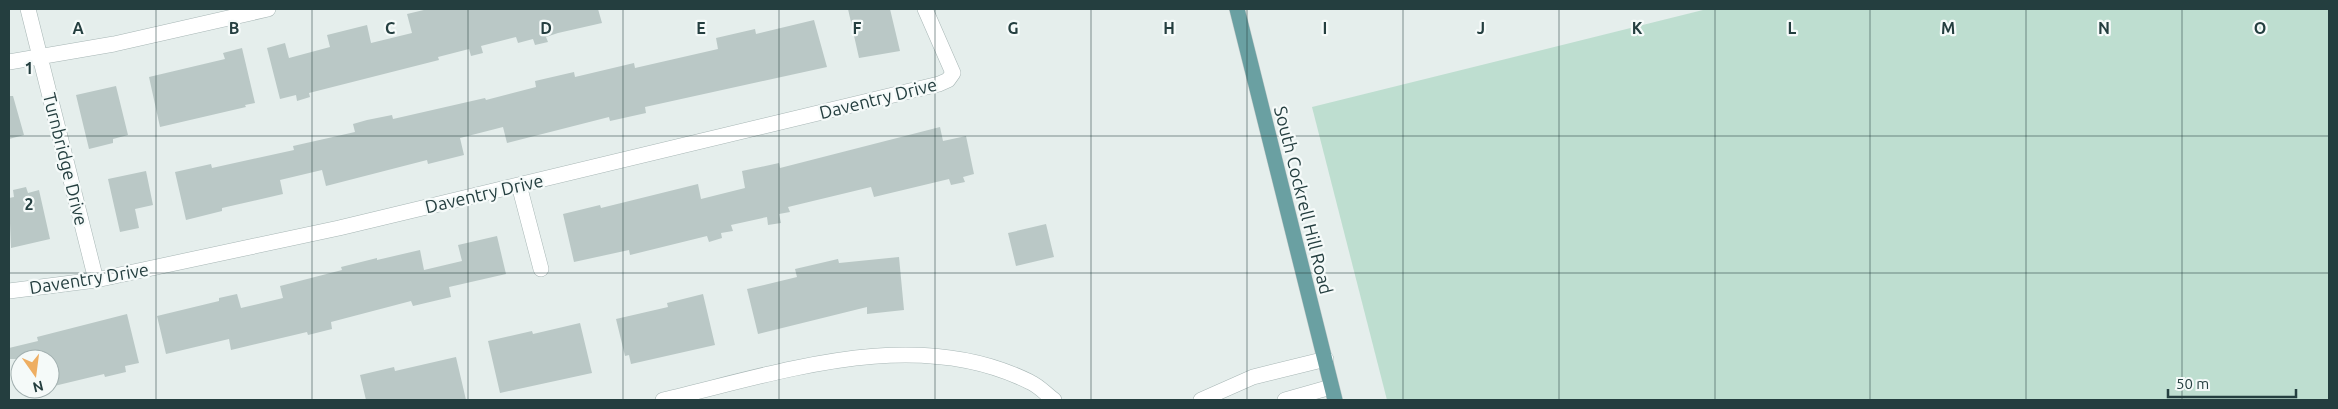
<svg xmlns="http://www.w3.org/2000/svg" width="2338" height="409" font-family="Ubuntu,sans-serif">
  <rect width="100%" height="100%" fill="#e5eeec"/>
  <!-- green -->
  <path fill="#beded0" d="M1707 9H2329V400H1387L1312 107Z"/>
  <!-- building -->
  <path fill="#bac8c6" d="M428 9H598L602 23 558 33 546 37 548 42 535 45 533 39 518 43 516 37 481 46 483 53 471 56 469 49 438 57 439 60 309 93 310 97 297 101 296 95 280 99 267 48 285 43 289 58 330 47 327 35 367 25 371 43 412 33 407 14Z
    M848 9H890L900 51 859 58Z
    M814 20 827 67 645 107 646 113 610 121 609 117 507 143 503 127 460 138 464 155 428 164 427 160 326 186 322 170 280 180 283 194 222 208V211L186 220 175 172 211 164 212 168 294 150 293 146 355 132 353 124 367 120 392 115 393 119 485 98 486 100 536 87 535 81 574 72 575 77 634 63 635 68 718 49 716 38 755 29 756 34Z
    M242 48 255 103 245 105 246 107 160 127 149 77 225 59 223 53Z
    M116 86 128 135 113 139V143L89 149 76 95Z
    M9 96H13L24 135 9 139Z
    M940 127 943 141 966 136 974 174 963 177 965 182 951 185 949 179 874 197 871 187 788 207 790 212 779 214 781 223 768 225 767 217 731 225 733 231 721 233 722 238 709 242 707 236 630 255 629 250 574 262 563 214 600 205 601 208 698 184 701 199 745 188 742 171 779 163 780 168Z
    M146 171 153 205 135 209 139 228 120 232 108 179Z
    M26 187 28 193 39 190 50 239 11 248 9 198 14 197 13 190Z
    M1046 224 1054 257 1016 266 1008 233Z
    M497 236 506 274 449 287 451 297 413 306 411 301 331 322 332 329 308 335 307 332 231 350 229 339 166 354 157 316 219 301V298L237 294 241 308 283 298 280 286 342 270 341 267 377 258V260L420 250 424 270 462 261 458 245Z
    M899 257 904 310 867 314V307L758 334 747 289 797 277 795 269 838 259 839 263Z
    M703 294 715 345 631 364 629 355 625 356 616 319 668 307 667 303Z
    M127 314 139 363 125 366 126 372 105 377 104 374 50 387V359H9V348L38 341 37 337Z
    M580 323 592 373 500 393 488 341 532 331 533 334Z
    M456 357 466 400H366L360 375 394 367 395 371Z"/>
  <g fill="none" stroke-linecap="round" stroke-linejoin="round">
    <defs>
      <path id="minor" d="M28 9 96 280
        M9 62 114 44 268 9
        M519 185 541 269
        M9 291 96 280 339 228 939 84 948 80 953 73 925 9
        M663 400C779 373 915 324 1030 382 1039 386 1046 394 1054 400
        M1201 400 1253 377 1326 359
        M1285 400 1331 387"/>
      <path id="major" d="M1237 9 1335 400"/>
    </defs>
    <!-- minor casing -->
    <use href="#minor" stroke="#a7b6b5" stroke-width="16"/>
    <!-- major casing -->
    <use href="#major" stroke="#c2c9c9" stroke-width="16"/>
    <!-- minor -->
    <use href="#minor" stroke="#fff" stroke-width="15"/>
    <!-- major -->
    <use href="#major" stroke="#6aa0a2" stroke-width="15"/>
  </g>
  <!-- grid -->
  <path fill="none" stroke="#243e3f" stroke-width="1" stroke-opacity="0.55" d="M156 9V400M312 9V400M468 9V400M623 9V400M779 9V400M935 9V400M1091 9V400M1247 9V400M1403 9V400M1559 9V400M1715 9V400M1870 9V400M2026 9V400M2182 9V400M9 136H2329M9 273H2329"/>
  <g text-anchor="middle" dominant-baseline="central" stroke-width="4.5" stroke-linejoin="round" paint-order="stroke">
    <!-- street labels -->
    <g font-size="18" fill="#243e3f" stroke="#f5faf9">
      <text transform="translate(878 98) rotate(-14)">Daventry Drive</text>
      <text transform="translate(66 159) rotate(76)">Turnbridge Drive</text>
      <text transform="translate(484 193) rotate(-13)">Daventry Drive</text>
      <text transform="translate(1304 200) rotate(76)">South Cockrell Hill Road</text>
      <text transform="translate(89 278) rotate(-9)">Daventry Drive</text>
    </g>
  </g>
  <g font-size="16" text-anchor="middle" font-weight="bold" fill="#243e3f" stroke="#f5faf9" stroke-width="4.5" stroke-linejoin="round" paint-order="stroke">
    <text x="78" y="34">A</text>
    <text x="234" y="34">B</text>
    <text x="390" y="34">C</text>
    <text x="546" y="34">D</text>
    <text x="701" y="34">E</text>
    <text x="857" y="34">F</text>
    <text x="1013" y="34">G</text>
    <text x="1169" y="34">H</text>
    <text x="1325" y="34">I</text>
    <text x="1481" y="34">J</text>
    <text x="1637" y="34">K</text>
    <text x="1792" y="34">L</text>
    <text x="1948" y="34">M</text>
    <text x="2104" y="34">N</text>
    <text x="2260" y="34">O</text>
    <text x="29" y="74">1</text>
    <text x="29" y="210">2</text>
  </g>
  <!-- border -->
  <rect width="2338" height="409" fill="none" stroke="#243e3f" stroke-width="20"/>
  <!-- north arrow -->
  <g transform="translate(35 374) rotate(166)"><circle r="24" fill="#f5faf9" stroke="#a1afaf"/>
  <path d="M0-4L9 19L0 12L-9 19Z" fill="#eeae62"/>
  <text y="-8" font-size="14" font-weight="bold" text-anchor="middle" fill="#243e3f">N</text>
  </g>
  <!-- scale -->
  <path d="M2168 389v8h128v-8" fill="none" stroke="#243e3f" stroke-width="2.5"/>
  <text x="2176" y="389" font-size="15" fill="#243e3f" stroke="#f5faf9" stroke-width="4" paint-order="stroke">50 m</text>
</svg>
